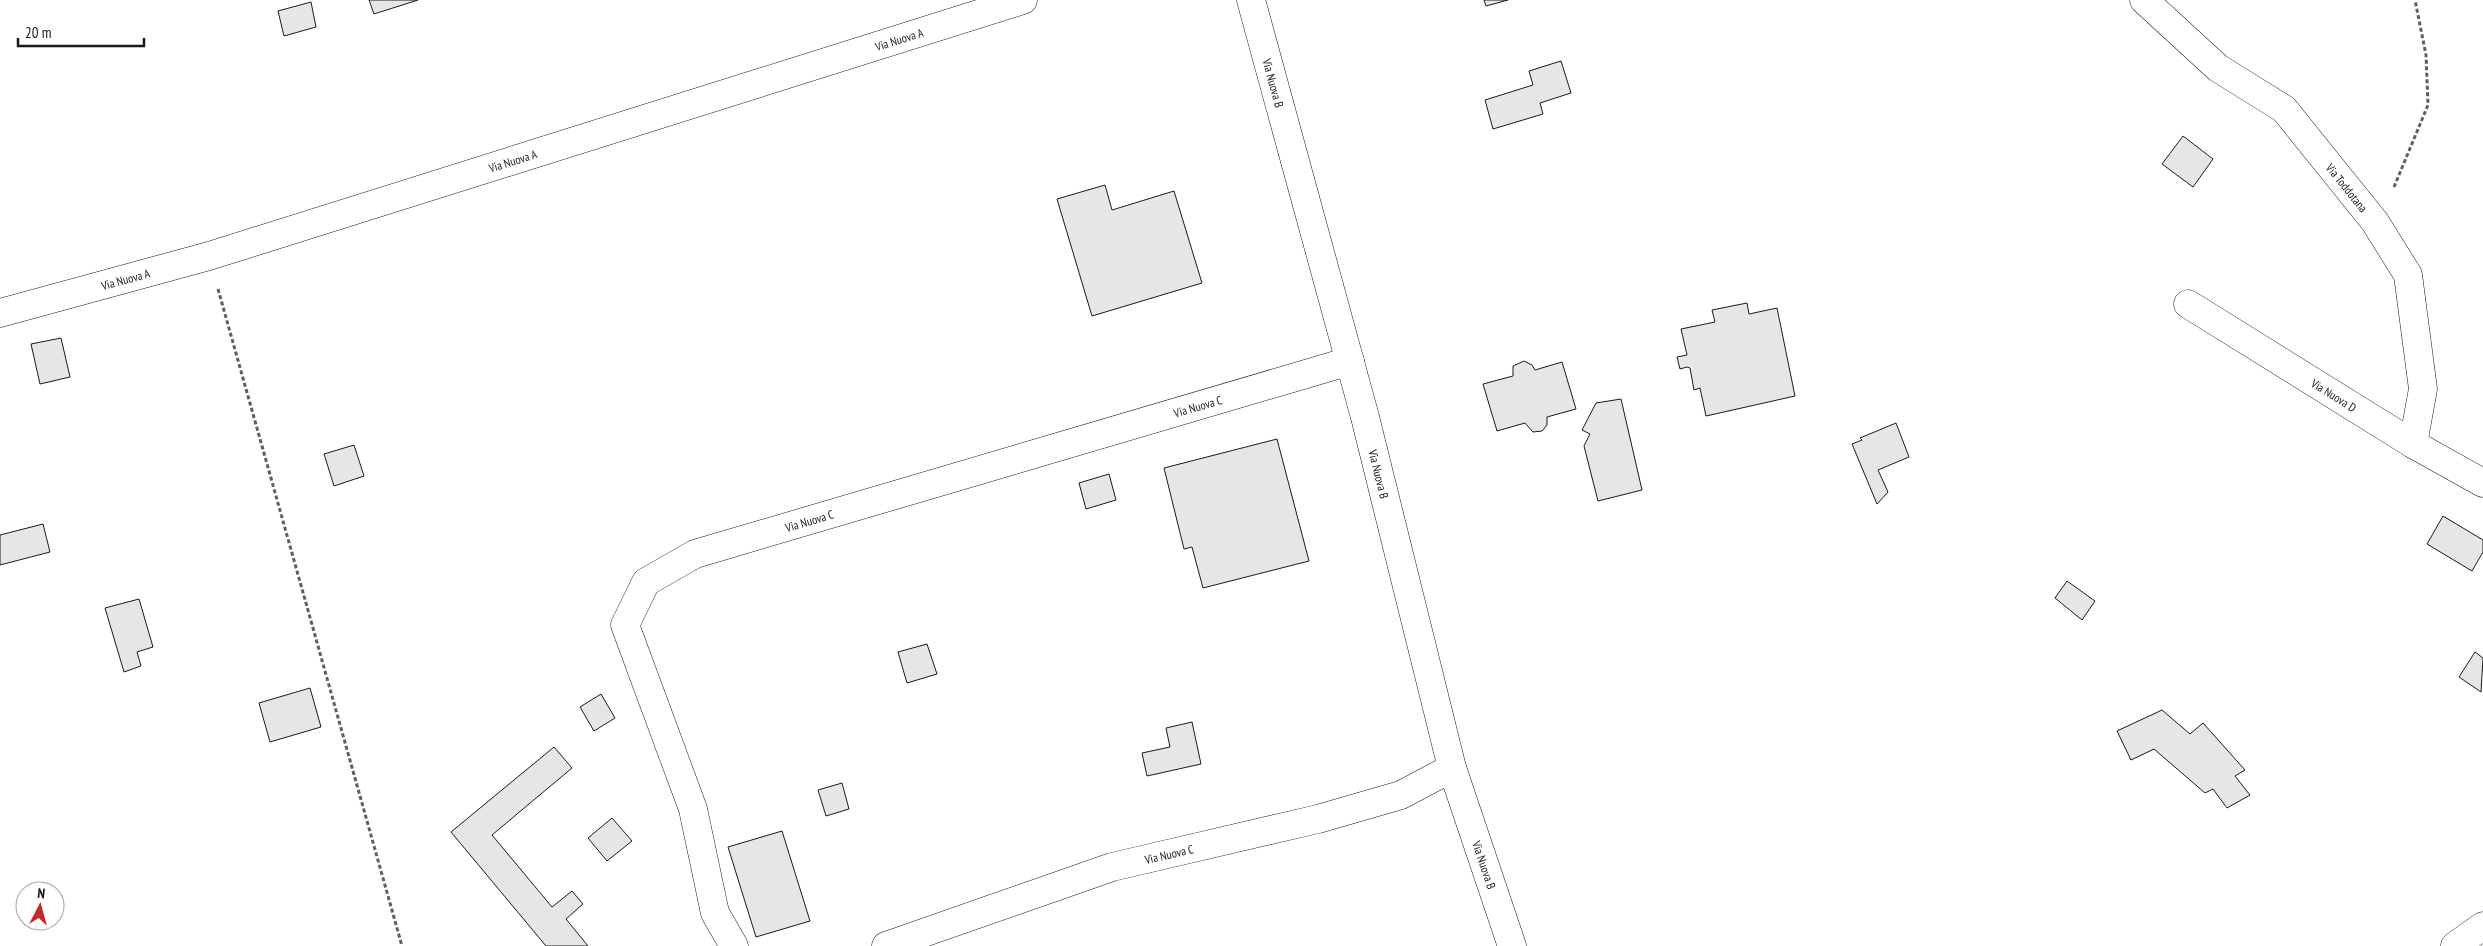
<svg xmlns="http://www.w3.org/2000/svg" width="2483" height="946" font-family="'PT Sans Narrow',sans-serif">
  <rect width="100%" height="100%" fill="#fff"/>
  <!-- building -->
  <path fill="#e6e6e6" stroke="#1a1a1a" d="M369 0H418L374 14Z
    M1484 0H1508L1486 6Z
    M311 2 316 27 284 36 278 11Z
    M1561 61 1571 93 1540 103 1543 114 1493 129 1485 100 1533 85 1529 71Z
    M2183 136 2213 159 2193 187 2162 164Z
    M1105 185 1112 210 1174 191 1202 283 1092 316 1057 199Z
    M1747 303 1749 314 1777 308 1795 396 1706 416 1700 388 1694 390 1690 368 1687 367 1680 369 1677 357 1687 355 1681 329 1715 322 1712 310Z
    M61 338 70 377 40 384 31 344Z
    M1524 361 1532 365 1535 370 1562 362 1576 409 1547 417V425L1542 431 1533 432 1525 423 1497 431 1483 384 1513 376V366Z
    M1621 399 1642 490 1598 501 1584 446 1590 434 1582 430 1596 403Z
    M1896 423 1909 457 1878 470 1888 492 1877 504 1852 444 1862 440 1860 438Z
    M1277 439 1309 561 1203 588 1192 547 1184 549 1164 468Z
    M354 445 364 476 334 486 324 454Z
    M1109 474 1116 500 1086 509 1079 483Z
    M2443 516 2483 540V552L2472 571 2427 544Z
    M43 524 50 552 0 565V535Z
    M2067 581 2095 601 2082 620 2055 598Z
    M139 599 153 647 137 652 141 666 124 672 105 608Z
    M927 644 937 674 907 683 898 652Z
    M2475 652 2483 658 2481 692 2459 677Z
    M310 688 321 727 270 742 259 703Z
    M601 694 615 718 594 731 580 707Z
    M2162 710 2190 734 2203 723 2245 770 2235 776 2250 795 2227 808 2213 789 2205 793 2154 749 2131 760 2117 731Z
    M1192 722 1201 764 1147 776 1142 753 1170 747 1166 728Z
    M554 747 572 768 492 835 552 907 572 891 583 904 566 919 588 946H546L451 832Z
    M842 783 849 809 826 816 818 790Z
    M612 818 632 841 607 861 588 838Z
    M782 831 810 921 756 937 728 847Z"/>
  <g fill="none" stroke-linecap="round" stroke-linejoin="round">
    <defs>
      <g id="minor">
        <path id="s1" d="M1251 0 1365 417 1452 768 1512 946"/>
        <path id="s2" d="M2144 0 2218 68 2284 109 2375 222 2408 275 2423 389 2413 444"/>
        <path id="s3" d="M2188 304 2413 444 2483 483"/>
        <path id="s4" d="M0 313 209 256 1023 0"/>
        <path id="s5" d="M734 946 715 913 693 809 625 625 646 582 695 554 1350 361"/>
        <path id="s6" d="M886 946 1112 867 1318 819 1401 795 1452 768"/>
        <path d="M2455 946 2483 926"/>
      </g>
    </defs>
    <!-- minor casing -->
    <use href="#minor" stroke="#1a1a1a" stroke-width="29"/>
    <!-- path -->
    <path stroke="#5f5f5f" stroke-width="3" stroke-dasharray="4 2.5" stroke-linecap="butt" d="M2394 187 2428 105 2426 55 2415 0
      M218 289 402 946"/>
    <!-- minor -->
    <use href="#minor" stroke="#fff" stroke-width="28"/>
  </g>
  <g text-anchor="middle" dominant-baseline="central" stroke-width="4" stroke-linejoin="round" paint-order="stroke">
    <!-- street labels -->
    <g font-size="12" fill="#1a1a1a" stroke="#fff">
      <text stroke="none"><textPath href="#s4" startOffset="940">Via Nuova A</textPath></text>
      <text stroke="none"><textPath href="#s1" startOffset="86">Via Nuova B</textPath></text>
      <text stroke="none"><textPath href="#s4" startOffset="535">Via Nuova A</textPath></text>
      <text stroke="none"><textPath href="#s2" startOffset="279">Via Toddotana</textPath></text>
      <text stroke="none"><textPath href="#s4" startOffset="130">Via Nuova A</textPath></text>
      <text stroke="none"><textPath href="#s3" startOffset="172">Via Nuova D</textPath></text>
      <text stroke="none"><textPath href="#s5" startOffset="969">Via Nuova C</textPath></text>
      <text stroke="none"><textPath href="#s1" startOffset="491">Via Nuova B</textPath></text>
      <text stroke="none"><textPath href="#s5" startOffset="564">Via Nuova C</textPath></text>
      <text stroke="none"><textPath href="#s6" startOffset="298">Via Nuova C</textPath></text>
      <text stroke="none"><textPath href="#s1" startOffset="896">Via Nuova B</textPath></text>
    </g>
  </g>
  <!-- north arrow -->
  <g transform="translate(40 906) rotate(6)"><circle r="24" fill="#ffffff" stroke="#a3a3a3"/>
  <path d="M0-4L9 19L0 12L-9 19Z" fill="#c62828"/>
  <text y="-8" font-size="14" font-weight="bold" text-anchor="middle" fill="#1a1a1a">N</text>
  </g>
  <!-- scale -->
  <path d="M18 38v8h126v-8" fill="none" stroke="#1a1a1a" stroke-width="2.5"/>
  <text x="25" y="38" font-size="15" fill="#1a1a1a" stroke="#ffffff" stroke-width="4" paint-order="stroke">20 m</text>
</svg>
